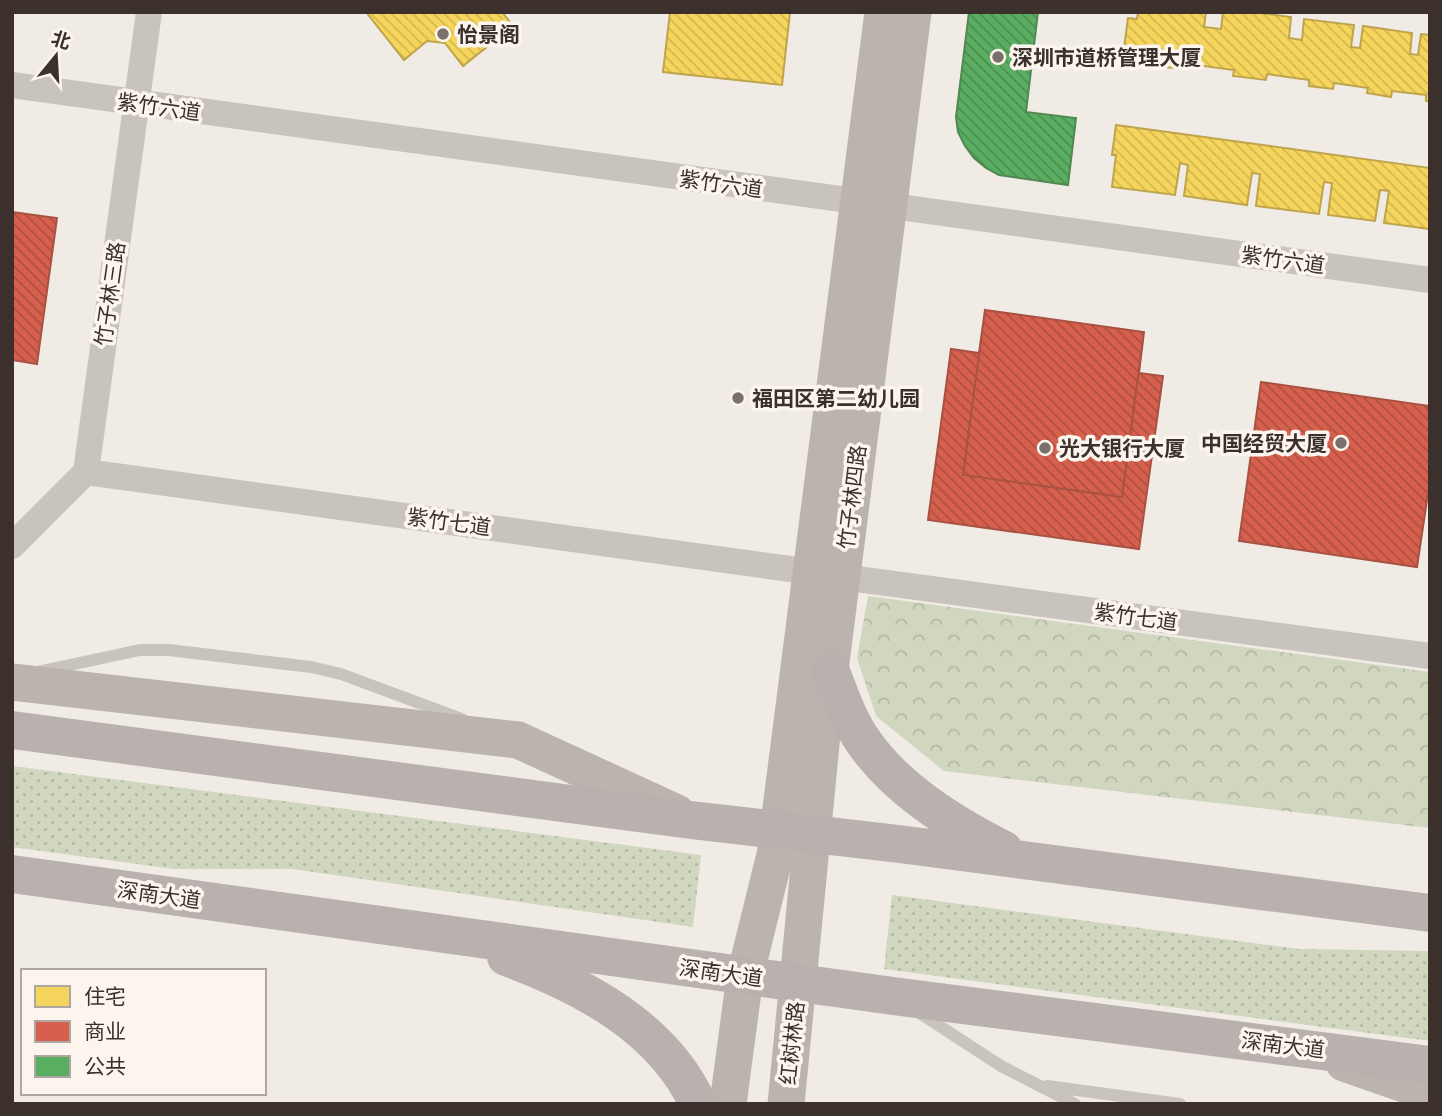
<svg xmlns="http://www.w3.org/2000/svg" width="1442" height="1116" font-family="'PT Sans Narrow','Noto Sans SC',sans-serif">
  <defs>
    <pattern id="grass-dots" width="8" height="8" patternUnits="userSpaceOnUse" patternTransform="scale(1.75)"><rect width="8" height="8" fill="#d1d6bf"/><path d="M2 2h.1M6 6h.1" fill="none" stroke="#b4b8a4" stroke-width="1.8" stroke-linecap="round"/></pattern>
    <pattern id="forest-crowns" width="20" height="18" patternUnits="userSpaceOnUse" patternTransform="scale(1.75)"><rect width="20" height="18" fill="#d1d6bf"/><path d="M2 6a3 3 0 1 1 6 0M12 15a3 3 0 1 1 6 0" fill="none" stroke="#b4b8a4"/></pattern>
    <pattern id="homes-back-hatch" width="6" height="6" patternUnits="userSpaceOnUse" patternTransform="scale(1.75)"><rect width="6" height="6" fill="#f6d55c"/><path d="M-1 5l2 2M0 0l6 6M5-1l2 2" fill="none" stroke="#d4b750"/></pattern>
    <pattern id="shops-back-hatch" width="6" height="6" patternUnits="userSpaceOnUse" patternTransform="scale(1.75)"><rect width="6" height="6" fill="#d6604d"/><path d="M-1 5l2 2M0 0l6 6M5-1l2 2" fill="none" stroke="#af5040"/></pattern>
    <pattern id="public-back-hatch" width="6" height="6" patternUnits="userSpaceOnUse" patternTransform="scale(1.75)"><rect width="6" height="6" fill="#5aae61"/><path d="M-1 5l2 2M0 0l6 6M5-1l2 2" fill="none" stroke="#4c8e50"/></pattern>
  </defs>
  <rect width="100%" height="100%" fill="#f0ebe5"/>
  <!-- grass -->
  <path fill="url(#grass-dots)" d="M12 766 701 855 693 927 293 869H174L12 847Z
    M892 895 1299 949 1430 951V1041L884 969Z"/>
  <!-- forest -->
  <path fill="url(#forest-crowns)" d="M868 596 1430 672V828L944 771 876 716 857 658Z"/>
  <!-- homes -->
  <path fill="url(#homes-back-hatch)" stroke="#bea44d" stroke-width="2" d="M366 12H502L513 26 463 66 445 43 427 41 404 60Z
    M670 12H790L782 85 663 72Z
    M1138 12H1206L1204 27 1221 29 1223 12H1254L1291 17 1289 38 1302 40 1304 19 1354 25 1351 47 1360 48 1363 26 1412 33 1410 54 1418 55 1421 34 1430 35V102L1426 101V95L1392 91 1391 97 1367 93 1368 88 1334 83 1333 89 1309 86V80L1267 74 1266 80 1233 76 1234 70 1182 63 1181 69 1148 65 1149 59 1123 56 1128 18 1137 19Z
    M1116 125 1430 168V229L1384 223 1389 191 1380 190 1375 221 1328 215 1332 183 1324 182 1319 214 1256 206 1260 174 1252 173 1247 205 1184 196 1188 165 1180 163 1175 195 1112 187 1116 155H1112Z"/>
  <!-- shops -->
  <path fill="url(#shops-back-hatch)" stroke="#a85243" stroke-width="2" d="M12 212 57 218 37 364 12 360Z
    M985 310 1144 332 1122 497 963 475Z
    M985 310 1144 332 1139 373 1163 376 1139 549 928 520 951 349 979 353Z
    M1261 382 1430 406V480L1417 567 1239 541Z"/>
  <!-- public -->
  <path fill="url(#public-back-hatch)" stroke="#518851" stroke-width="2" d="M969 12H1038L1026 112 1076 118 1068 185 999 175 986 168 974 158 965 146 958 132 956 117Z"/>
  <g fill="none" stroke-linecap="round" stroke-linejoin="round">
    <!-- lane -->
    <path stroke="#c9c3be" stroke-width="12" d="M37 672 140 650H169L311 667 341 674 462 719
      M918 1012 1001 1066 1075 1104
      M1047 1086 1180 1104"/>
    <!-- street -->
    <path stroke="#c9c3be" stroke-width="26" d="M12 85 1430 280
      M86 472 812 572
      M12 546 86 472 149 12
      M842 577 1430 656"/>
    <!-- secondary -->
    <path stroke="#bab3ae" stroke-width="37" d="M12 682 518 740 677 813
      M1344 1063 1430 1093
      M728 1104 745 976 775 855 883 12
      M786 1104 822 734 913 12"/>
    <!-- primary -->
    <path stroke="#b8b1ad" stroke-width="38" d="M830 669C839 692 847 717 861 738 894 788 951 823 1004 850
      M12 730 691 820 899 844 1430 913
      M12 874 893 996 1430 1065
      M506 957C582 985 663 1027 698 1104"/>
  </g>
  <!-- markers -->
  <g fill="#7a716c" stroke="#fbf5ee" stroke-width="2.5">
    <circle cx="443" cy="34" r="7"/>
    <circle cx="998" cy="57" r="7"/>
    <circle cx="738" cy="398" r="7"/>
    <circle cx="1341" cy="443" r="7"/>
    <circle cx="1045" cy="448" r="7"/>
  </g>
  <g text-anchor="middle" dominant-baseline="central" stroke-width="7" stroke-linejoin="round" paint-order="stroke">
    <!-- poi labels -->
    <g font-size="21" font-weight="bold" fill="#3b302b" stroke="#fbf5ee" text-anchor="start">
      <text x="457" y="34">怡景阁</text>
      <text x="1012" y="57">深圳市道桥管理大厦</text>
      <text x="752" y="398">福田区第二幼儿园</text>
      <text x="1327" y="443" text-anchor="end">中国经贸大厦</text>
      <text x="1059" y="448">光大银行大厦</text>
    </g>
    <!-- street labels -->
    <g font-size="21" fill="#3b302b" stroke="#fbf5ee">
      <text transform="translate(159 107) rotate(8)">紫竹六道</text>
      <text transform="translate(721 184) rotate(8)">紫竹六道</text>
      <text transform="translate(1283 260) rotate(8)">紫竹六道</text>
      <text transform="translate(110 294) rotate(-82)">竹子林三路</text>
      <text transform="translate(852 497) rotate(-83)">竹子林四路</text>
      <text transform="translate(449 522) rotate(8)">紫竹七道</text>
      <text transform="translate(1136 617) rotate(8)">紫竹七道</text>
      <text transform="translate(159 895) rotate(8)">深南大道</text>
      <text transform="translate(721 973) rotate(8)">深南大道</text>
      <text transform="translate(792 1043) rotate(-84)">红树林路</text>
      <text transform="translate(1283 1045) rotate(7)">深南大道</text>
    </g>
  </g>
  <!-- border -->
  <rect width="1442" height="1116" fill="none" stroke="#3b302b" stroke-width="28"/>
  <!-- legend -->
  <rect x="21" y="969" width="245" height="126" fill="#fbf5ee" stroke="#aea6a0" stroke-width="2"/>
  <rect x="35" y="986" width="35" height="21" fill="#f6d55c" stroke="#aea6a0" stroke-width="2"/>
  <text x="84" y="1004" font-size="21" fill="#3b302b">住宅</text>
  <rect x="35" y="1021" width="35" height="21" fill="#d6604d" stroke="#aea6a0" stroke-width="2"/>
  <text x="84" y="1039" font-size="21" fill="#3b302b">商业</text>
  <rect x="35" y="1056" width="35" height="21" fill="#5aae61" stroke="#aea6a0" stroke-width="2"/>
  <text x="84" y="1074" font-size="21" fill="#3b302b">公共</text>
  <!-- north arrow -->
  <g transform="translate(56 56) rotate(18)" stroke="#fbf5ee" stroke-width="5" paint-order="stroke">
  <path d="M0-5L12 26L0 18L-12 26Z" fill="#3b302b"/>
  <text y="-10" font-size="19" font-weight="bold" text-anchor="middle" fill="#3b302b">北</text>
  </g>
</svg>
